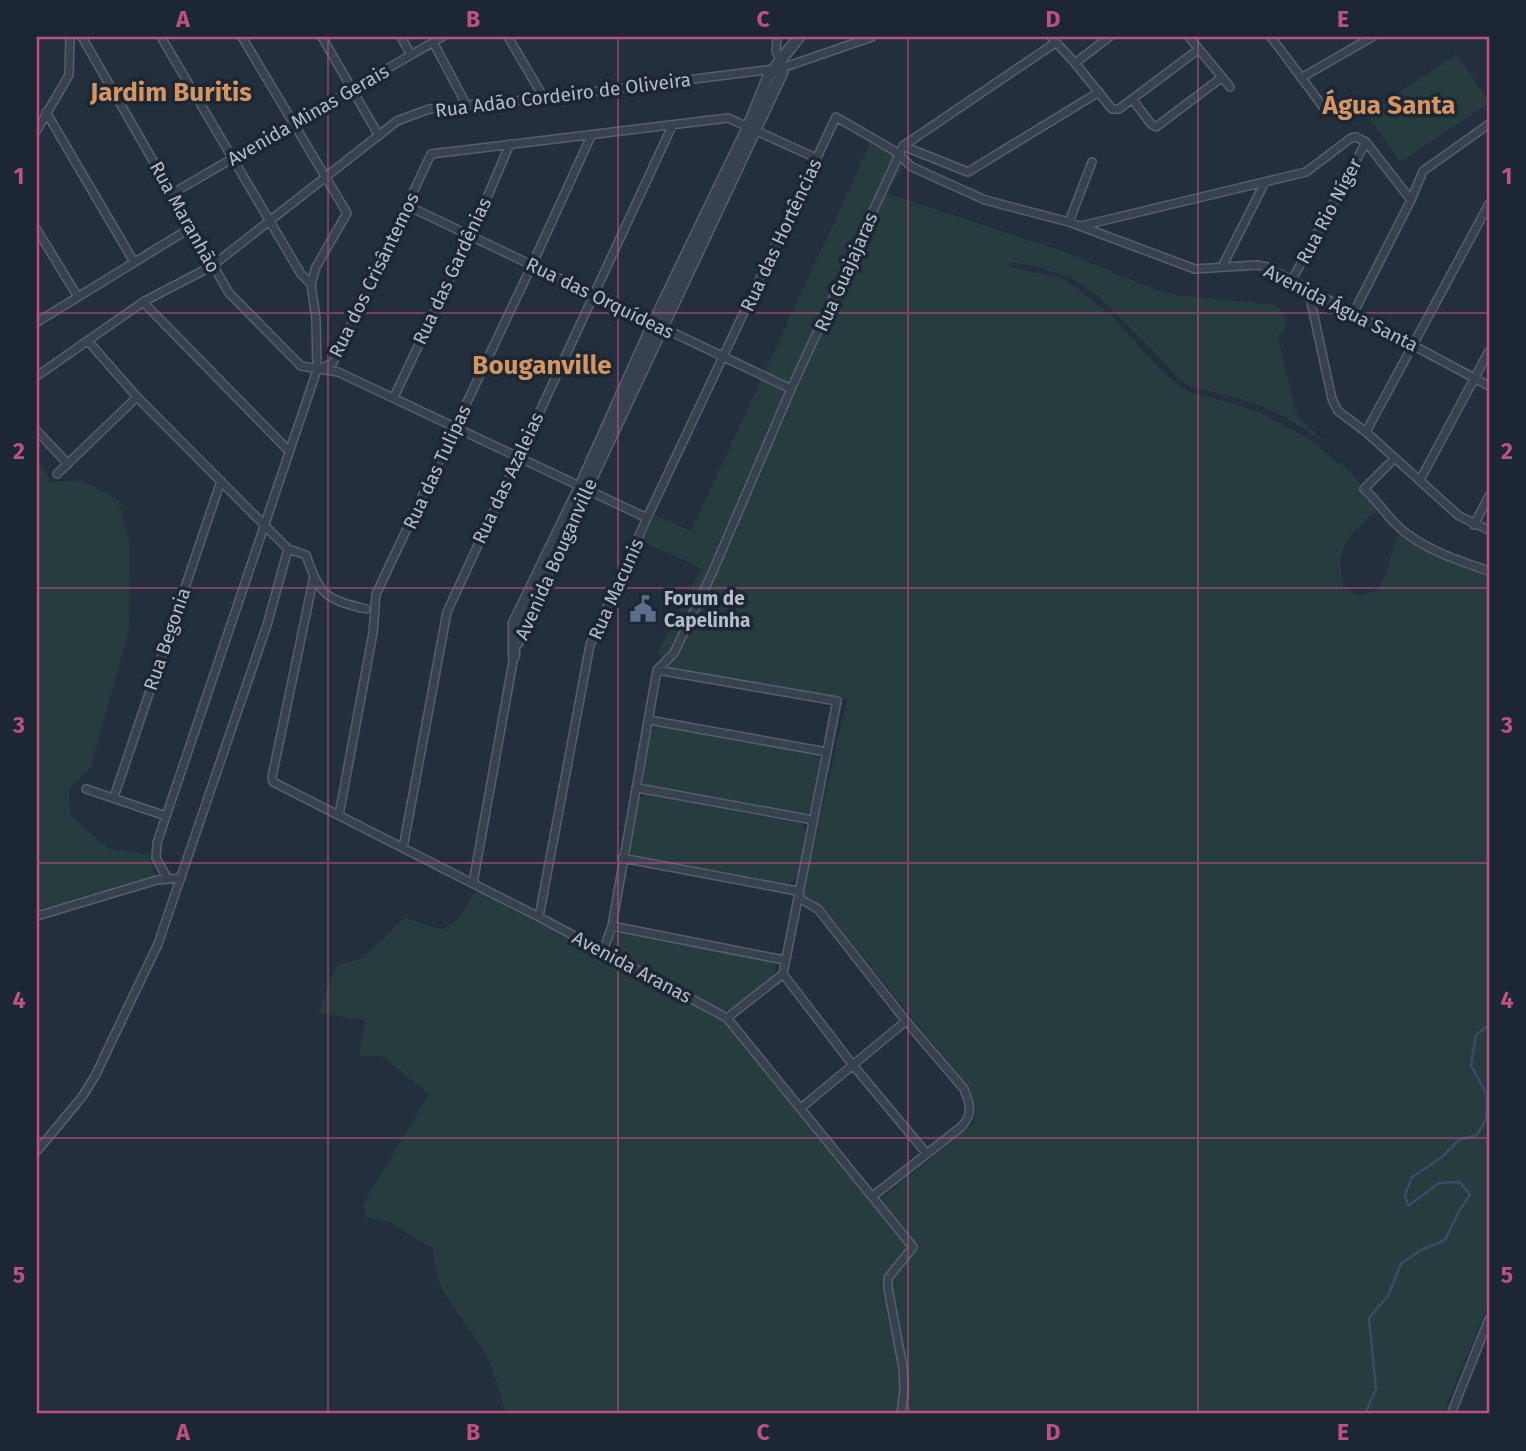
<svg xmlns="http://www.w3.org/2000/svg" width="1526" height="1451" font-family="'Fira Sans',sans-serif">
  <rect width="100%" height="100%" fill="#242f3e"/>
  <!-- green -->
  <path fill="#263c3f" d="M1457 54 1489 103 1400 162 1367 114Z
    M872 140 891 152 903 168 885 193 1060 250 1143 285 1174 295 1277 305 1288 323 1278 337 1297 416 1325 442 1278 413 1242 399 1186 385 1098 296 1070 277 1035 266 1012 262 1008 266 1066 280 1112 316 1164 373 1187 391 1255 410 1306 437 1344 467 1374 497 1379 509C1347 537 1336 542 1343 586L1357 595 1376 591 1387 571 1396 537 1405 530 1436 553 1489 572V1302L1443 1414H506C499 1390 493 1365 479 1344 460 1313 432 1288 434 1249L387 1221 367 1218 363 1204 429 1094 383 1057 359 1055 365 1020 318 1013 337 965 362 959 404 918 441 929 458 920 474 894 479 892 724 1020 913 1254 920 1249 884 1204 883 1197 973 1124 976 1108 971 1090 822 906 806 896 803 890 847 700 668 668 658 652 701 568 642 541 655 515 691 531Z
    M37 462 40 463 51 482 82 480 118 500 130 543 129 629 91 767 69 790 71 816 108 848 149 855 155 877 37 910Z
    M658 725 818 755 821 763 812 809 805 815H800L644 784 642 779C644 764 644 732 658 725Z
    M646 794 801 824 806 830V835L797 878 787 885 633 855 629 852V842L640 798Z
    M623 933 768 961 774 965 776 971 772 977 731 1009 723 1011 616 953 613 948 612 937 615 934Z"/>
  <g fill="none" stroke-linecap="round" stroke-linejoin="round">
    <!-- stream -->
    <path stroke="#394c67" stroke-width="2.5" d="M1365 1414 1376 1389 1369 1318 1388 1296 1401 1264 1421 1250 1445 1240 1459 1211 1470 1195 1460 1182 1439 1183 1408 1206 1405 1195 1412 1177 1442 1157 1459 1140 1477 1135 1486 1119 1487 1095 1471 1065 1476 1035 1489 1025"/>
    <defs>
      <path id="minor" d="M82 37 229 293 301 366 338 372 647 518
        M161 37 301 274 311 284
        M242 37 347 213 316 267 311 284 316 319 317 370
        M322 37 379 136
        M401 37 411 55
        M508 37 544 98
        M777 37 776 51 781 64
        M1051 37 1075 63 1112 109H1119L1199 49
        M1189 37 1230 87
        M1271 37 1324 108
        M433 42 466 104
        M1075 63 1109 37
        M1301 78 1372 37
        M1133 100 1151 124 1156 127 1221 78
        M46 112 134 262
        M37 130 69 75 70 37
        M903 146 968 172 1099 92
        M173 193 442 37
        M408 206 791 389
        M1069 222 1092 162
        M1081 226 1306 172 1351 138 1356 137 1366 142 1411 200
        M37 230 78 297
        M1222 267 1265 182
        M1292 280 1366 142
        M1308 288 1332 399 1338 411 1366 432 1459 516 1489 530
        M143 302 289 451
        M1354 312 1411 200 1423 171 1489 124
        M37 322 192 227
        M88 341 137 397 288 549 306 555C320 595 325 599 366 609
        M37 376 143 302 212 266 397 121 429 109 544 98 782 68 872 37
        M394 397 470 237 510 144
        M37 431 68 464
        M1366 432 1489 204
        M1395 458 1364 489C1378 501 1387 517 1401 529 1425 550 1460 561 1489 571
        M57 474 137 397
        M1420 480 1489 351
        M1474 525 1489 496
        M314 576 272 777 273 782 539 917 727 1018 913 1247 888 1278V1288L903 1368 904 1391 901 1414
        M657 670 837 701 783 974 727 1018
        M649 720 827 752
        M638 788 813 820
        M86 789 166 816
        M114 797 221 481
        M339 815 373 633 376 594 532 265 591 136
        M403 848 447 612 672 126
        M622 858 797 891 802 900 818 909 906 1021 964 1089C971 1106 973 1114 961 1127L873 1196
        M167 878 156 858 157 843 317 370 333 363 431 154 728 118 816 158
        M473 883 514 656
        M37 916 157 880 181 878
        M539 917 590 645 647 518 836 117 893 150 912 167 985 200 1069 222 1195 269 1257 265 1267 267 1489 386
        M612 926 784 960
        M603 951 612 926 657 670 674 653 713 571 791 389 903 146 1055 43
        M783 974 852 1064 927 1154
        M801 1108 906 1021
        M37 1151 82 1097 95 1076 158 944 267 625 288 549
        M1451 1414 1489 1319"/>
      <path id="tertiary" d="M518 642 523 624 782 73V68
        M514 656V623L580 487 653 324 748 127 769 75 799 37"/>
    </defs>
    <!-- minor casing -->
    <use href="#minor" stroke="#565f6c" stroke-width="10"/>
    <!-- tertiary casing -->
    <use href="#tertiary" stroke="#565f6c" stroke-width="13"/>
    <!-- minor -->
    <use href="#minor" stroke="#38414e" stroke-width="7"/>
    <!-- tertiary -->
    <use href="#tertiary" stroke="#38414e" stroke-width="10"/>
  </g>
  <!-- grid -->
  <path fill="none" stroke="#bd5182" stroke-width="2" stroke-opacity="0.55" d="M328 37V1414M618 37V1414M908 37V1414M1198 37V1414M37 313H1489M37 588H1489M37 863H1489M37 1138H1489"/>
  <!-- icons -->
  <defs>
    <symbol id="civic-bare" viewBox="-9 -9 18 18"><path d="M-.6-6.5H3V-4.5H.6V-3L4-1V1h2V6H-6V1h2V-1L-.6-3ZM-1.2 2.5V6h2.4V2.5Z" fill="#5c6f8a" stroke="#1d2633" stroke-width="2.5" paint-order="stroke"/></symbol>
  </defs>
  <g fill-rule="evenodd">
    <use href="#civic-bare" x="624" y="590" width="38" height="38"/>
  </g>
  <g text-anchor="middle" dominant-baseline="central" stroke-width="7" stroke-linejoin="round" paint-order="stroke">
    <!-- street labels -->
    <g font-size="19" fill="#b4bcc9" stroke="#1d2633">
      <text transform="translate(563 95) rotate(-7)">Rua Adão Cordeiro de Oliveira</text>
      <text transform="translate(308 115) rotate(-30)">Avenida Minas Gerais</text>
      <text transform="translate(1329 211) rotate(-62)">Rua Rio Níger</text>
      <text transform="translate(185 217) rotate(61)">Rua Maranhão</text>
      <text transform="translate(781 235) rotate(-65)">Rua das Hortências</text>
      <text transform="translate(452 271) rotate(-65)">Rua das Gardênias</text>
      <text transform="translate(846 272) rotate(-66)">Rua Guajajaras</text>
      <text transform="translate(374 275) rotate(-64)">Rua dos Crisântemos</text>
      <text transform="translate(600 298) rotate(26)">Rua das Orquídeas</text>
      <text transform="translate(1341 308) rotate(27)">Avenida Água Santa</text>
      <text transform="translate(437 467) rotate(-65)">Rua das Tulipas</text>
      <text transform="translate(508 478) rotate(-65)">Rua das Azaleias</text>
      <text transform="translate(556 559) rotate(-66)">Avenida Bouganville</text>
      <text transform="translate(616 589) rotate(-66)">Rua Macunis</text>
      <text transform="translate(167 639) rotate(-71)">Rua Begonia</text>
      <text transform="translate(632 967) rotate(28)">Avenida Aranas</text>
    </g>
    <!-- poi labels -->
    <g font-size="19" font-weight="bold" fill="#b4bcc9" stroke="#1d2633" text-anchor="start">
      <text x="664" y="598">Forum de<tspan x="664" dy="22">Capelinha</tspan></text>
    </g>
    <!-- district labels -->
    <g font-size="26" font-weight="bold" fill="#d59563" stroke="#1d2633">
      <text x="171" y="92">Jardim Buritis</text>
      <text x="1389" y="105">Água Santa</text>
      <text x="542" y="365">Bouganville</text>
    </g>
  </g>
  <!-- border -->
  <rect width="1526" height="1451" fill="none" stroke="#1d2633" stroke-width="77"/>
  <rect x="38" y="38" width="1450" height="1374" fill="none" stroke="#bd5182" stroke-width="2.5"/>
  <g font-size="23" text-anchor="middle" font-weight="bold" fill="#bd5182">
    <text x="183" y="27">A</text>
    <text x="473" y="27">B</text>
    <text x="763" y="27">C</text>
    <text x="1053" y="27">D</text>
    <text x="1343" y="27">E</text>
    <text x="19" y="184">1</text>
    <text x="1507" y="184">1</text>
    <text x="19" y="459">2</text>
    <text x="1507" y="459">2</text>
    <text x="19" y="733">3</text>
    <text x="1507" y="733">3</text>
    <text x="19" y="1008">4</text>
    <text x="1507" y="1008">4</text>
    <text x="19" y="1283">5</text>
    <text x="1507" y="1283">5</text>
    <text x="183" y="1440">A</text>
    <text x="473" y="1440">B</text>
    <text x="763" y="1440">C</text>
    <text x="1053" y="1440">D</text>
    <text x="1343" y="1440">E</text>
  </g>
</svg>
